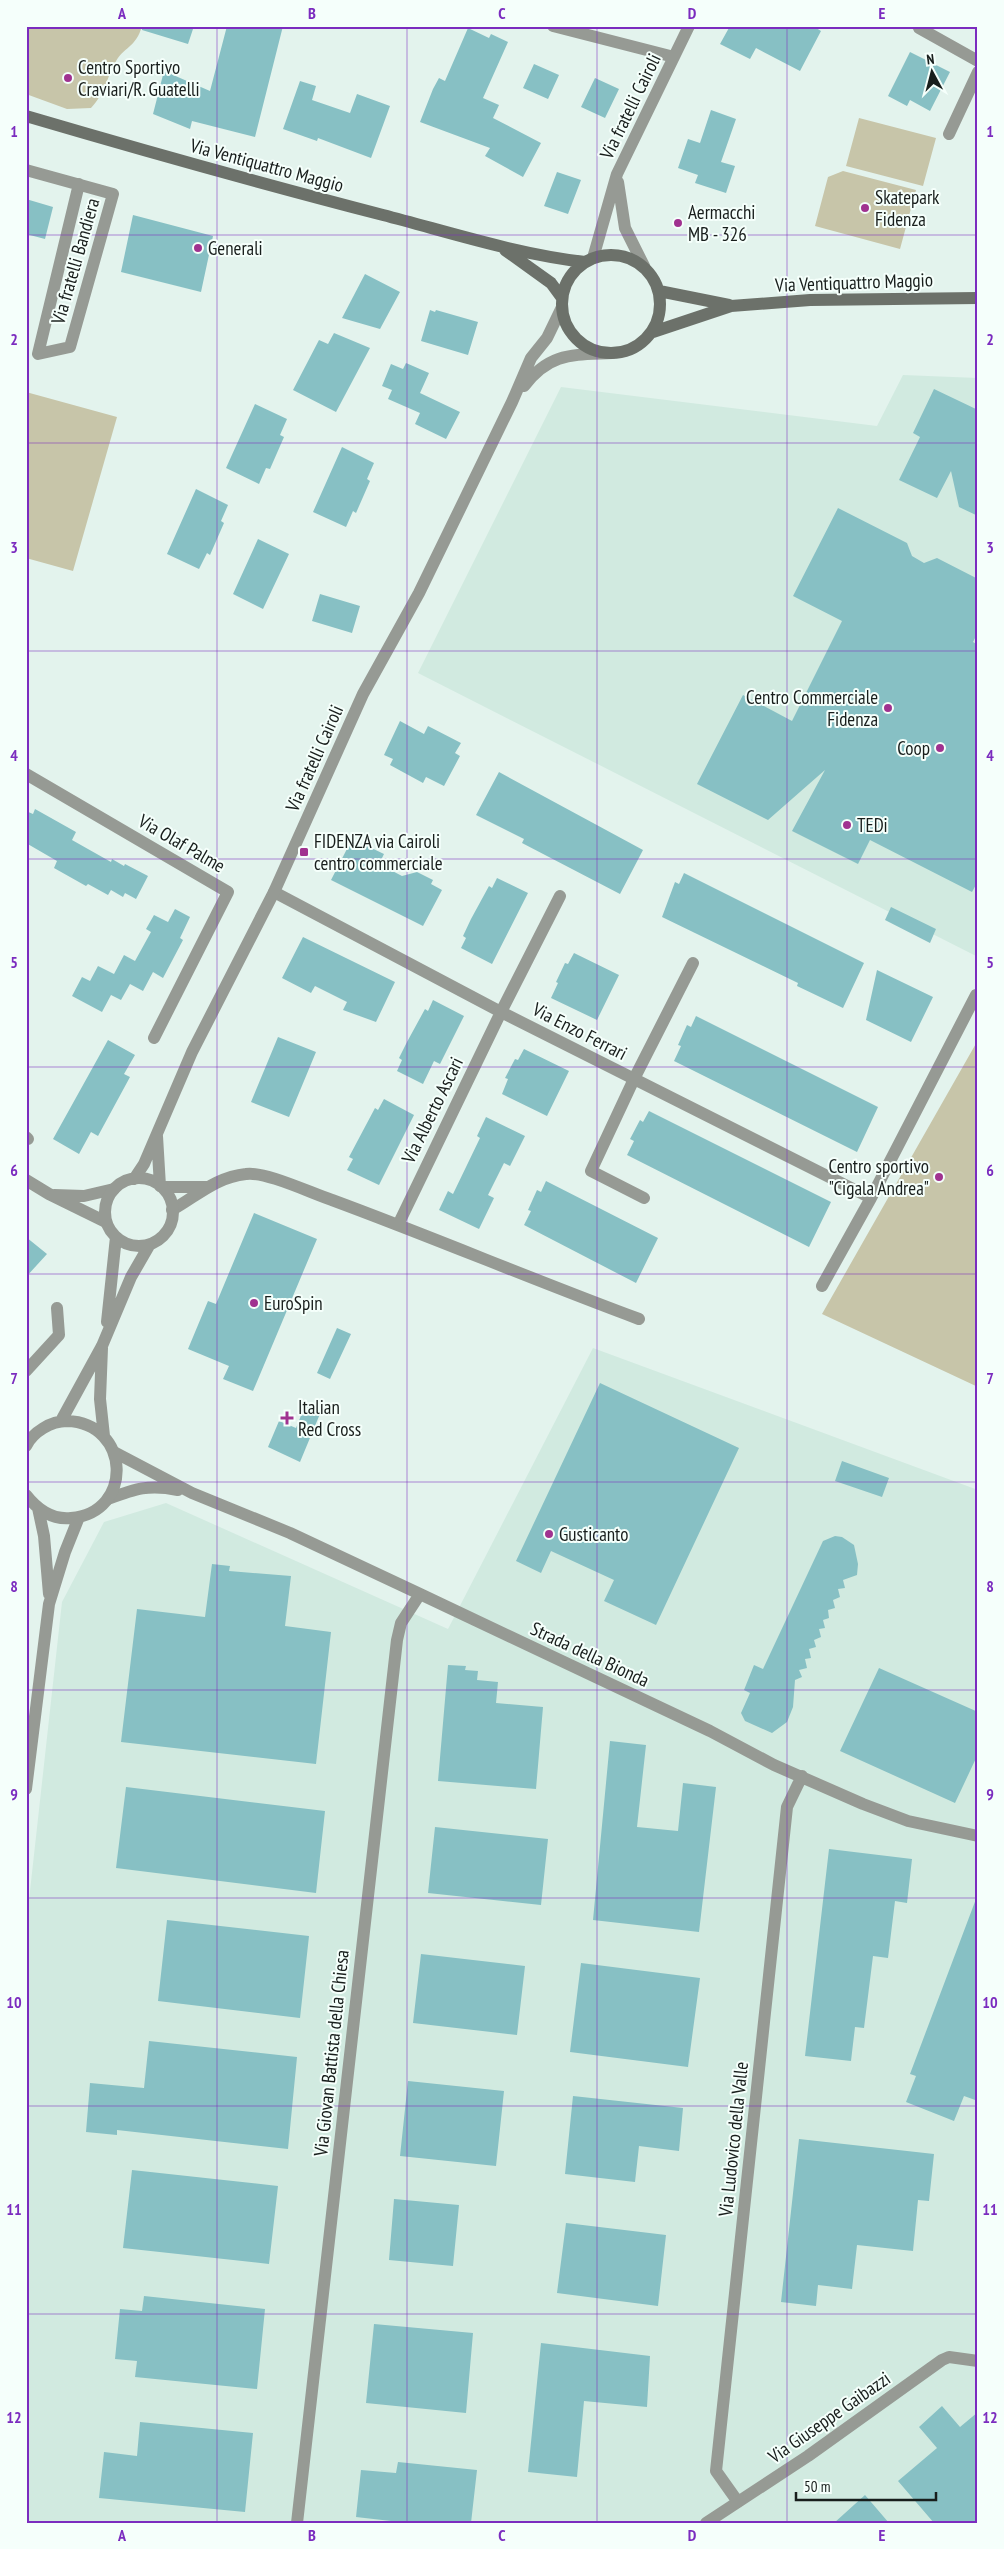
<svg xmlns="http://www.w3.org/2000/svg" width="1004" height="2549" font-family="'PT Sans Narrow',sans-serif">
  <rect width="100%" height="100%" fill="#e3f3ed"/>
  <!-- built -->
  <path fill="#d1eae0" d="M903 375 978 378V957L418 673 561 387 877 426Z
    M593 1348 978 1490V2523H26V1927L62 1602 104 1522 166 1503 448 1629Z"/>
  <!-- green -->
  <path fill="#c7c5a9" d="M26 26H142C136 48 123 47 115 63 106 80 105 93 91 108L67 109 26 94Z
    M859 118 936 138 923 186 846 166Z
    M843 171 916 190 900 249 815 226 828 177Z
    M26 392 117 417 73 571 26 558Z
    M978 1040V1387L822 1314Z"/>
  <!-- building -->
  <path fill="#87c0c4" d="M142 26H194L188 44 142 30Z
    M227 26H283L255 137 192 121 190 129 153 114 164 71 210 91Z
    M730 26H813L821 31 800 71 756 48 750 59 720 44Z
    M468 28 489 38 491 34 508 42 483 98 499 105 493 118 541 143 523 177 485 156 490 148 420 122 433 89 439 78 445 81Z
    M910 52 950 72 930 111 910 100 907 106 888 96Z
    M534 64 559 75 548 99 523 88Z
    M595 78 619 89 605 118 581 107Z
    M300 81 316 86 312 100 350 113 357 94 390 106 371 158 318 138 317 141 283 129Z
    M711 110 736 119 721 162 735 166 726 193 695 183 698 175 678 168 688 139 700 143Z
    M557 172 581 180 568 214 544 206Z
    M26 199 53 207 45 239 26 234Z
    M133 215 213 236 201 292 121 272Z
    M365 274 400 292 380 329 342 318Z
    M430 310 435 312 436 310 478 322 468 355 421 341Z
    M334 333 370 348 336 412 293 390 319 340 328 344Z
    M406 363 429 373 420 393 460 412 446 439 415 424 420 413 388 399 392 390 382 386 391 364 403 369Z
    M934 389 978 410V516L959 507 951 471 937 498 899 480 920 437 913 433Z
    M255 404 287 419 280 435 284 437 270 469 266 468 259 484 226 468Z
    M342 447 374 463 367 479 370 481 356 513 353 511 346 527 313 512Z
    M196 489 228 505 221 521 224 523 210 555 207 553 199 569 167 554Z
    M838 508 907 543 912 556 924 563 937 558 978 579V632L973 642 978 645V881L972 892 870 840 858 864 792 831 825 770 768 820 697 784 743 695 792 721 842 621 793 596Z
    M258 539 289 554 263 609 233 594Z
    M320 594 360 606 352 633 312 621Z
    M400 721 424 734 428 726 461 743 455 753 460 756 444 786 426 777 423 783 390 765 393 759 384 755Z
    M499 772 643 850 620 894 522 843 524 839 476 815Z
    M35 809 76 832 72 840 111 862 112 859 124 866 125 864 148 876 136 899 125 893 123 897 111 890 108 895 88 884 86 886 54 868 57 861 26 843V811L33 814Z
    M350 843 361 848 363 844 384 854 379 864 402 876 417 872 433 880 431 884 442 890 423 926 331 880Z
    M684 873 864 963 843 1008 797 986 798 983 662 917 675 882 679 884Z
    M497 878 528 893 492 964 461 948 466 938 463 936 471 919 489 886 492 888Z
    M891 907 936 929 930 943 885 920Z
    M175 909 190 917 180 938 183 940 163 978 153 972 143 991 130 984 121 1000 111 995 102 1012 72 996 82 977 90 981 98 966 114 974 124 955 135 961 151 932 146 929 154 915 168 922Z
    M303 937 395 982 376 1022 343 1010 347 1002 315 986 311 993 282 978Z
    M574 953 619 975 597 1020 551 998 558 983 556 982 565 963 568 964Z
    M877 970 933 997 911 1042 866 1020Z
    M433 1000 464 1016 440 1064 434 1061 423 1084 397 1071 402 1060 399 1058 407 1042 425 1009 428 1011Z
    M696 1016 878 1107 857 1152 674 1061 681 1046 678 1045 687 1025 691 1027Z
    M278 1037 316 1052 289 1117 251 1102Z
    M108 1040 135 1055 124 1074 130 1077 98 1136 91 1132 79 1154 53 1139Z
    M524 1049 569 1071 547 1116 502 1094 508 1079 505 1078 515 1059 518 1060Z
    M384 1099 414 1115 379 1185 347 1170 353 1159 349 1157 375 1108 378 1110Z
    M649 1111 831 1202 809 1247 627 1155 634 1141 630 1139 640 1120 643 1122Z
    M486 1117 525 1136 510 1166 504 1163 488 1195 494 1198 479 1229 439 1210 448 1191 453 1194 480 1138 477 1136Z
    M546 1181 658 1238 636 1283 524 1225 531 1211 528 1210 537 1190 541 1192Z
    M254 1213 317 1239 253 1391 223 1379 229 1366 188 1349 208 1301 216 1304Z
    M26 1237 47 1254 26 1277Z
    M337 1328 351 1334 330 1379 317 1373Z
    M600 1383 739 1448 656 1625 604 1601 614 1580 551 1551 541 1573 516 1561Z
    M306 1403 322 1409 300 1462 268 1447 279 1421 296 1428Z
    M842 1461 889 1478 882 1497 835 1481Z
    M835 1536 842 1537 854 1545 858 1564 857 1575 843 1580 845 1588 838 1589 840 1597 833 1600 835 1608 828 1610 829 1618 823 1620 825 1628 819 1629 821 1637 814 1640 816 1647 809 1649 811 1658 805 1659 807 1668 799 1670 802 1677 795 1680 793 1707 787 1722 772 1733 745 1721 741 1713 750 1693 744 1690 754 1665 763 1669 823 1541Z
    M212 1564 230 1566 229 1571 291 1576 285 1626 331 1632 316 1764 121 1742 137 1609 205 1617Z
    M448 1665 466 1666 465 1670 478 1671 477 1680 498 1682 496 1703 543 1707 536 1789 438 1781Z
    M879 1668 978 1712V1754L955 1803 840 1751Z
    M610 1741 646 1745 637 1827 678 1831 683 1783 716 1787 699 1932 593 1920Z
    M126 1787 325 1811 316 1893 116 1868Z
    M435 1827 548 1839 541 1905 428 1893Z
    M829 1849 912 1859 907 1903 895 1901 888 1958 873 1956 864 2028 855 2027 851 2061 805 2056Z
    M976 1899 978 2101 964 2096 954 2121 906 2102 916 2076 910 2074Z
    M167 1920 309 1936 300 2018 158 2001Z
    M421 1954 525 1966 517 2035 413 2023Z
    M581 1963 700 1978 688 2067 570 2052Z
    M149 2041 297 2057 288 2149 117 2130V2135L86 2132 90 2083 144 2088Z
    M408 2081 504 2091 496 2166 400 2156Z
    M573 2096 683 2108 679 2151 639 2146 635 2182 565 2174Z
    M799 2139 934 2154 929 2201 918 2200 913 2251 857 2245 852 2289 818 2285 816 2306 781 2302Z
    M132 2170 278 2186 269 2264 123 2248Z
    M394 2199 459 2205 453 2266 389 2260Z
    M566 2223 666 2235 658 2306 557 2293Z
    M144 2296 265 2309 257 2389 135 2377 137 2361 115 2359 120 2309 142 2311Z
    M374 2324 473 2333 466 2413 366 2403Z
    M541 2343 650 2356 647 2407 584 2401 577 2477 528 2472Z
    M942 2406 960 2427 978 2412V2523H934L898 2481 937 2448 919 2427Z
    M140 2422 253 2433 245 2512 99 2498 104 2452 137 2456Z
    M398 2462 477 2470 471 2523H391V2521L356 2517 361 2470 396 2473Z
    M865 2495 889 2523H834Z"/>
  <g fill="none" stroke-linecap="round" stroke-linejoin="round">
    <!-- minor -->
    <path stroke="#969a94" stroke-width="12" d="M553 26 674 57
      M920 26 919 28 978 61
      M949 134 978 72
      M26 170 113 194 70 347 38 354 79 184
      M618 182 625 228 644 266
      M593 258 617 174 689 26
      M26 774 228 892 154 1038
      M274 892 501 1012 871 1198
      M26 1137 28 1139
      M26 1180 49 1194 106 1222
      M162 1187H206
      M54 1195 84 1196 114 1189
      M644 1198 591 1171 634 1079 693 963
      M172 1210C197 1196 216 1177 246 1174 265 1171 311 1193 332 1200 435 1238 536 1281 639 1319
      M398 1225 501 1012 560 896
      M822 1286 871 1198 976 995
      M26 1371 59 1335 57 1308
      M114 1452 192 1493 290 1533 420 1594 710 1731 774 1765 863 1804 908 1821 978 1836
      M108 1499C135 1489 148 1484 178 1490
      M738 2502 716 2471 787 1807 802 1776
      M297 2523 397 1640 401 1623 420 1594
      M706 2523 808 2456 942 2360 949 2357 978 2361"/>
    <!-- tertiary -->
    <path stroke="#969a94" stroke-width="12" d="M524 386C550 352 573 355 612 353
      M157 1136 160 1186
      M105 1212a34 34 0 1 1 68 0a34 34 0 1 1-68 0Z
      M134 1179 144 1164 192 1052 274 892 363 694 419 593 512 402 531 358 547 338 562 307
      M107 1322 116 1237
      M102 1348 100 1399 104 1436
      M61 1421 102 1346 131 1277 150 1244
      M26 1446C33 1432 51 1421 67 1421 131 1423 134 1513 71 1518 52 1520 37 1509 26 1495
      M38 1508 44 1536 49 1594
      M26 1789 49 1604 65 1552 79 1517"/>
    <!-- secondary -->
    <path stroke="#6c716a" stroke-width="12" d="M26 116C145 151 263 184 383 215 449 232 516 254 585 262
      M505 250 551 283 562 298
      M562 304a49 49 0 1 1 98 0a49 49 0 1 1-98 0Z
      M659 291 729 305
      M653 332 731 306 810 300 978 298"/>
  </g>
  <!-- grid -->
  <path fill="none" stroke="#7b2cbf" stroke-width="1" stroke-opacity="0.55" d="M217 26V2523M407 26V2523M597 26V2523M787 26V2523M26 235H978M26 443H978M26 651H978M26 859H978M26 1067H978M26 1274H978M26 1482H978M26 1690H978M26 1898H978M26 2106H978M26 2314H978"/>
  <!-- markers -->
  <g fill="#a03290" stroke="#f5fffb" stroke-width="2">
    <circle cx="68" cy="78" r="5"/>
    <circle cx="865" cy="208" r="5"/>
    <circle cx="678" cy="223" r="5"/>
    <circle cx="198" cy="248" r="5"/>
    <circle cx="888" cy="708" r="5"/>
    <circle cx="940" cy="748" r="5"/>
    <circle cx="847" cy="825" r="5"/>
    <rect x="299" y="847" width="10" height="10" rx="2.5"/>
    <circle cx="939" cy="1177" r="5"/>
    <circle cx="254" cy="1303" r="5"/>
    <path d="M284.5 1410.5h5v5h5v5h-5v5h-5v-5h-5v-5h5z"/>
    <circle cx="549" cy="1534" r="5"/>
  </g>
  <g text-anchor="middle" dominant-baseline="central" stroke-width="4" stroke-linejoin="round" paint-order="stroke">
    <!-- poi labels -->
    <g font-size="19" fill="#181e1c" stroke="#f5fffb" text-anchor="start">
      <text x="78" y="67">Centro Sportivo<tspan x="78" dy="22">Craviari/R. Guatelli</tspan></text>
      <text x="875" y="197">Skatepark<tspan x="875" dy="22">Fidenza</tspan></text>
      <text x="688" y="212">Aermacchi<tspan x="688" dy="22">MB - 326</tspan></text>
      <text x="208" y="248">Generali</text>
      <text x="878" y="697" text-anchor="end">Centro Commerciale<tspan x="878" dy="22">Fidenza</tspan></text>
      <text x="930" y="748" text-anchor="end">Coop</text>
      <text x="857" y="825">TEDi</text>
      <text x="314" y="841">FIDENZA via Cairoli<tspan x="314" dy="22">centro commerciale</tspan></text>
      <text x="929" y="1166" text-anchor="end">Centro sportivo<tspan x="929" dy="22">"Cigala Andrea"</tspan></text>
      <text x="264" y="1303">EuroSpin</text>
      <text x="298" y="1407">Italian<tspan x="298" dy="22">Red Cross</tspan></text>
      <text x="559" y="1534">Gusticanto</text>
    </g>
    <!-- street labels -->
    <g font-size="19" fill="#181e1c" stroke="#f5fffb">
      <text transform="translate(630 106) rotate(-64)">Via fratelli Cairoli</text>
      <text transform="translate(267 165) rotate(15)">Via Ventiquattro Maggio</text>
      <text transform="translate(75 261) rotate(-74)">Via fratelli Bandiera</text>
      <text transform="translate(854 282) rotate(-2)">Via Ventiquattro Maggio</text>
      <text transform="translate(314 758) rotate(-66)">Via fratelli Cairoli</text>
      <text transform="translate(182 843) rotate(30)">Via Olaf Palme</text>
      <text transform="translate(580 1031) rotate(27)">Via Enzo Ferrari</text>
      <text transform="translate(432 1110) rotate(-64)">Via Alberto Ascari</text>
      <text transform="translate(590 1654) rotate(25)">Strada della Bionda</text>
      <text transform="translate(331 2053) rotate(-84)">Via Giovan Battista della Chiesa</text>
      <text transform="translate(733 2139) rotate(-84)">Via Ludovico della Valle</text>
      <text transform="translate(829 2417) rotate(-35)">Via Giuseppe Gaibazzi</text>
    </g>
  </g>
  <!-- border -->
  <rect width="1004" height="2549" fill="none" stroke="#f5fffb" stroke-width="55"/>
  <!-- north arrow -->
  <g transform="translate(932 72) rotate(353)" stroke="#f5fffb" stroke-width="4" paint-order="stroke">
  <path d="M0-4L9 19L0 12L-9 19Z" fill="#181e1c"/>
  <text y="-8" font-size="14" font-weight="bold" text-anchor="middle" fill="#181e1c">N</text>
  </g>
  <!-- scale -->
  <path d="M796 2492v8h140v-8" fill="none" stroke="#181e1c" stroke-width="2.5"/>
  <text x="804" y="2492" font-size="15" fill="#181e1c" stroke="#f5fffb" stroke-width="4" paint-order="stroke">50 m</text>
  <rect x="28" y="28" width="948" height="2494" fill="none" stroke="#7b2cbf" stroke-width="2"/>
  <g font-size="16" text-anchor="middle" font-weight="bold" fill="#7b2cbf">
    <text x="122" y="19">A</text>
    <text x="312" y="19">B</text>
    <text x="502" y="19">C</text>
    <text x="692" y="19">D</text>
    <text x="882" y="19">E</text>
    <text x="14" y="137">1</text>
    <text x="990" y="137">1</text>
    <text x="14" y="345">2</text>
    <text x="990" y="345">2</text>
    <text x="14" y="553">3</text>
    <text x="990" y="553">3</text>
    <text x="14" y="761">4</text>
    <text x="990" y="761">4</text>
    <text x="14" y="968">5</text>
    <text x="990" y="968">5</text>
    <text x="14" y="1176">6</text>
    <text x="990" y="1176">6</text>
    <text x="14" y="1384">7</text>
    <text x="990" y="1384">7</text>
    <text x="14" y="1592">8</text>
    <text x="990" y="1592">8</text>
    <text x="14" y="1800">9</text>
    <text x="990" y="1800">9</text>
    <text x="14" y="2008">10</text>
    <text x="990" y="2008">10</text>
    <text x="14" y="2215">11</text>
    <text x="990" y="2215">11</text>
    <text x="14" y="2423">12</text>
    <text x="990" y="2423">12</text>
    <text x="122" y="2541">A</text>
    <text x="312" y="2541">B</text>
    <text x="502" y="2541">C</text>
    <text x="692" y="2541">D</text>
    <text x="882" y="2541">E</text>
  </g>
</svg>
